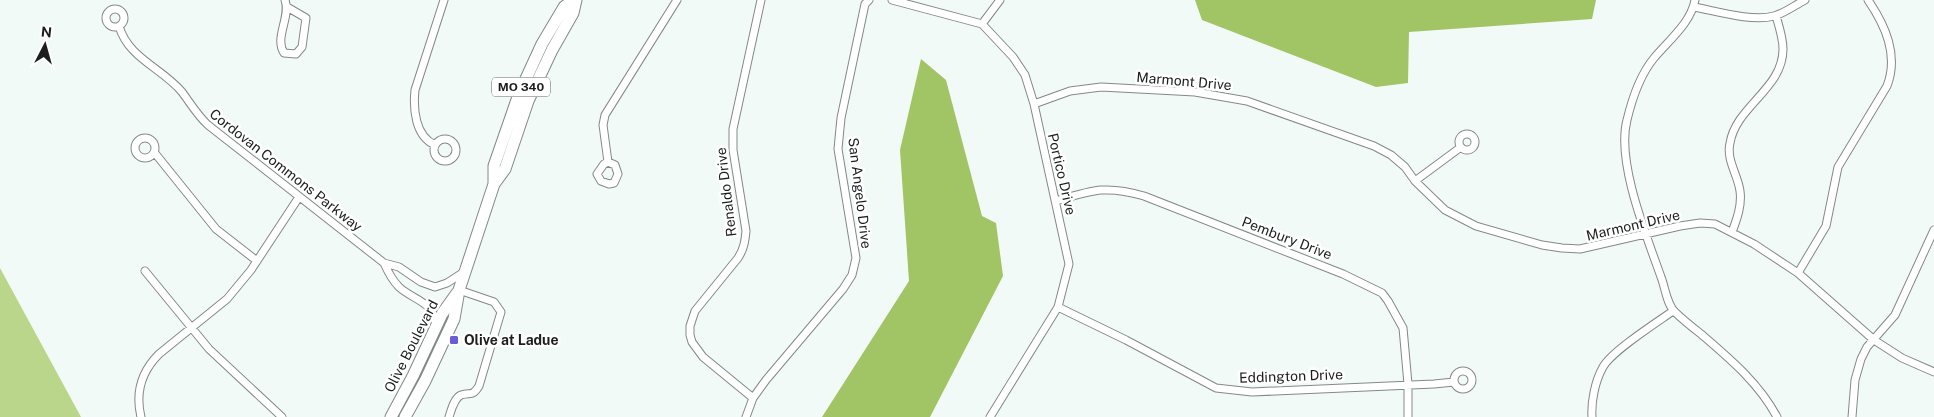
<svg xmlns="http://www.w3.org/2000/svg" width="1934" height="417" font-family="'Public Sans',sans-serif">
  <rect width="100%" height="100%" fill="#f2faf7"/>
  <!-- green -->
  <path fill="#b9d68a" d="M0 268 81 417H0Z"/>
  <!-- forest -->
  <path fill="#a1c465" d="M1195 0H1596L1592 19 1409 32 1408 83 1376 87 1202 20Z
    M921 59 946 80 982 216 996 223 1003 276 930 417H822L909 281 900 150Z"/>
  <g fill="none" stroke-linecap="round" stroke-linejoin="round">
    <defs>
      <path id="street" d="M285 0C291 17 274 38 284 53L296 54 302 47 306 18 287 7
        M892 0 982 24 1013 57 1025 75 1034 104 1069 264 1058 307 990 417
        M1695 0C1691 23 1668 41 1654 58 1640 75 1632 99 1627 120 1616 162 1647 237 1661 277 1665 287 1667 305 1675 312 1683 320 1692 327 1701 334 1730 359 1759 383 1777 417
        M1694 7C1716 11 1752 22 1774 16 1785 13 1795 5 1805 0
        M106 18a9 9 0 1 1 18 0a9 9 0 1 1-18 0Z
        M982 24 1000 0
        M119 26C128 58 162 68 182 92 191 104 197 115 208 125L384 263 399 267 421 282 435 287 447 283 464 272
        M1034 104 1070 91 1101 87 1195 92 1247 101 1374 146 1391 155 1405 167 1415 181 1445 210 1476 226 1542 245 1562 248 1580 249 1680 226 1700 223 1715 224 1754 244 1798 273 1874 340 1902 358 1934 372
        M1459 142a8 8 0 1 1 16 0a8 8 0 1 1-16 0Z
        M135 148a10 10 0 1 1 20 0a10 10 0 1 1-20 0Z
        M434 150a11 11 0 1 1 22 0a11 11 0 1 1-22 0Z
        M435 145C415 136 413 109 415 90L444 0
        M154 152 216 229 257 261
        M608 162 603 125 605 115 677 0
        M608 162 615 165 618 174 614 183 609 184 601 181 597 174 604 164Z
        M1415 181 1461 147
        M1056 201C1093 190 1106 185 1144 196L1343 274 1382 293 1388 301 1403 328 1408 384V417
        M1732 232C1737 219 1742 205 1740 191 1738 175 1726 160 1730 143 1736 106 1783 89 1783 49 1783 38 1779 26 1776 16
        M384 263C388 272 392 280 399 287 413 300 435 302 436 325
        M145 271 209 349 282 417
        M1798 273 1826 226 1838 167 1887 86C1899 55 1885 25 1868 0
        M1058 307 1126 340 1216 388 1252 392 1434 384 1454 382
        M1454 380a9 9 0 1 1 18 0a9 9 0 1 1-18 0Z
        M753 398 703 357 692 342 690 335V326L695 311 738 258C744 249 745 241 746 231L733 150V129L761 0
        M141 417C135 392 142 371 159 354L227 299 251 270 299 197
        M449 417C451 411 454 398 461 395 471 392 472 397 479 386L501 312 494 302 459 290
        M746 417 753 398 766 380 843 289 852 275 856 258 838 149 841 118 865 4 869 0
        M1592 417C1591 402 1595 381 1603 367 1612 351 1656 323 1673 311
        M1852 417 1855 380 1861 359 1867 347 1895 315 1934 230"/>
      <path id="primary" d="M494 184V166L519 94 542 44 564 7 573 0
        M391 417 413 376 442 314 457 293
        M405 417 425 381 454 319 459 290 494 184 505 169 528 101 552 50 573 13 576 0"/>
    </defs>
    <!-- street casing -->
    <use href="#street" stroke="#838987" stroke-width="9"/>
    <!-- primary casing -->
    <use href="#primary" stroke="#838987" stroke-width="13"/>
    <!-- street -->
    <use href="#street" stroke="#fff" stroke-width="7"/>
    <!-- primary -->
    <use href="#primary" stroke="#fff" stroke-width="11"/>
  </g>
  <!-- markers -->
  <rect fill="#675dd6" stroke="#fff" stroke-width="2" x="449" y="335" width="10" height="10" rx="2.5"/>
  <g text-anchor="middle" dominant-baseline="central" stroke-width="5" stroke-linejoin="round" paint-order="stroke">
    <!-- shield labels -->
    <rect fill="#fff" stroke="#606262" stroke-width="1" x="492" y="77.5" width="58" height="19" rx="4"/>
    <g font-size="12" font-weight="bold" fill="#1c1f1e">
      <text x="521" y="87">MO 340</text>
    </g>
    <!-- street labels -->
    <g font-size="14" fill="#1c1f1e" stroke="#fff">
      <text transform="translate(1184 81) rotate(5)">Marmont Drive</text>
      <text transform="translate(286 170) rotate(38)">Cordovan Commons Parkway</text>
      <text transform="translate(1062 174) rotate(77)">Portico Drive</text>
      <text transform="translate(726 192) rotate(-97)">Renaldo Drive</text>
      <text transform="translate(860 193) rotate(83)">San Angelo Drive</text>
      <text transform="translate(1633 225) rotate(-13)">Marmont Drive</text>
      <text transform="translate(1287 238) rotate(21)">Pembury Drive</text>
      <text transform="translate(411 346) rotate(-63)">Olive Boulevard</text>
      <text transform="translate(1291 376) rotate(-2)">Eddington Drive</text>
    </g>
    <!-- poi labels -->
    <g font-size="14" font-weight="bold" fill="#1c1f1e" stroke="#fff" text-anchor="start">
      <text x="464" y="340">Olive at Ladue</text>
    </g>
  </g>
  <!-- north arrow -->
  <g transform="translate(45 45) rotate(6)" stroke="#ffffff" stroke-width="4" paint-order="stroke">
  <path d="M0-4L9 19L0 12L-9 19Z" fill="#1c1f1e"/>
  <text y="-8" font-size="14" font-weight="bold" text-anchor="middle" fill="#1c1f1e">N</text>
  </g>
</svg>
